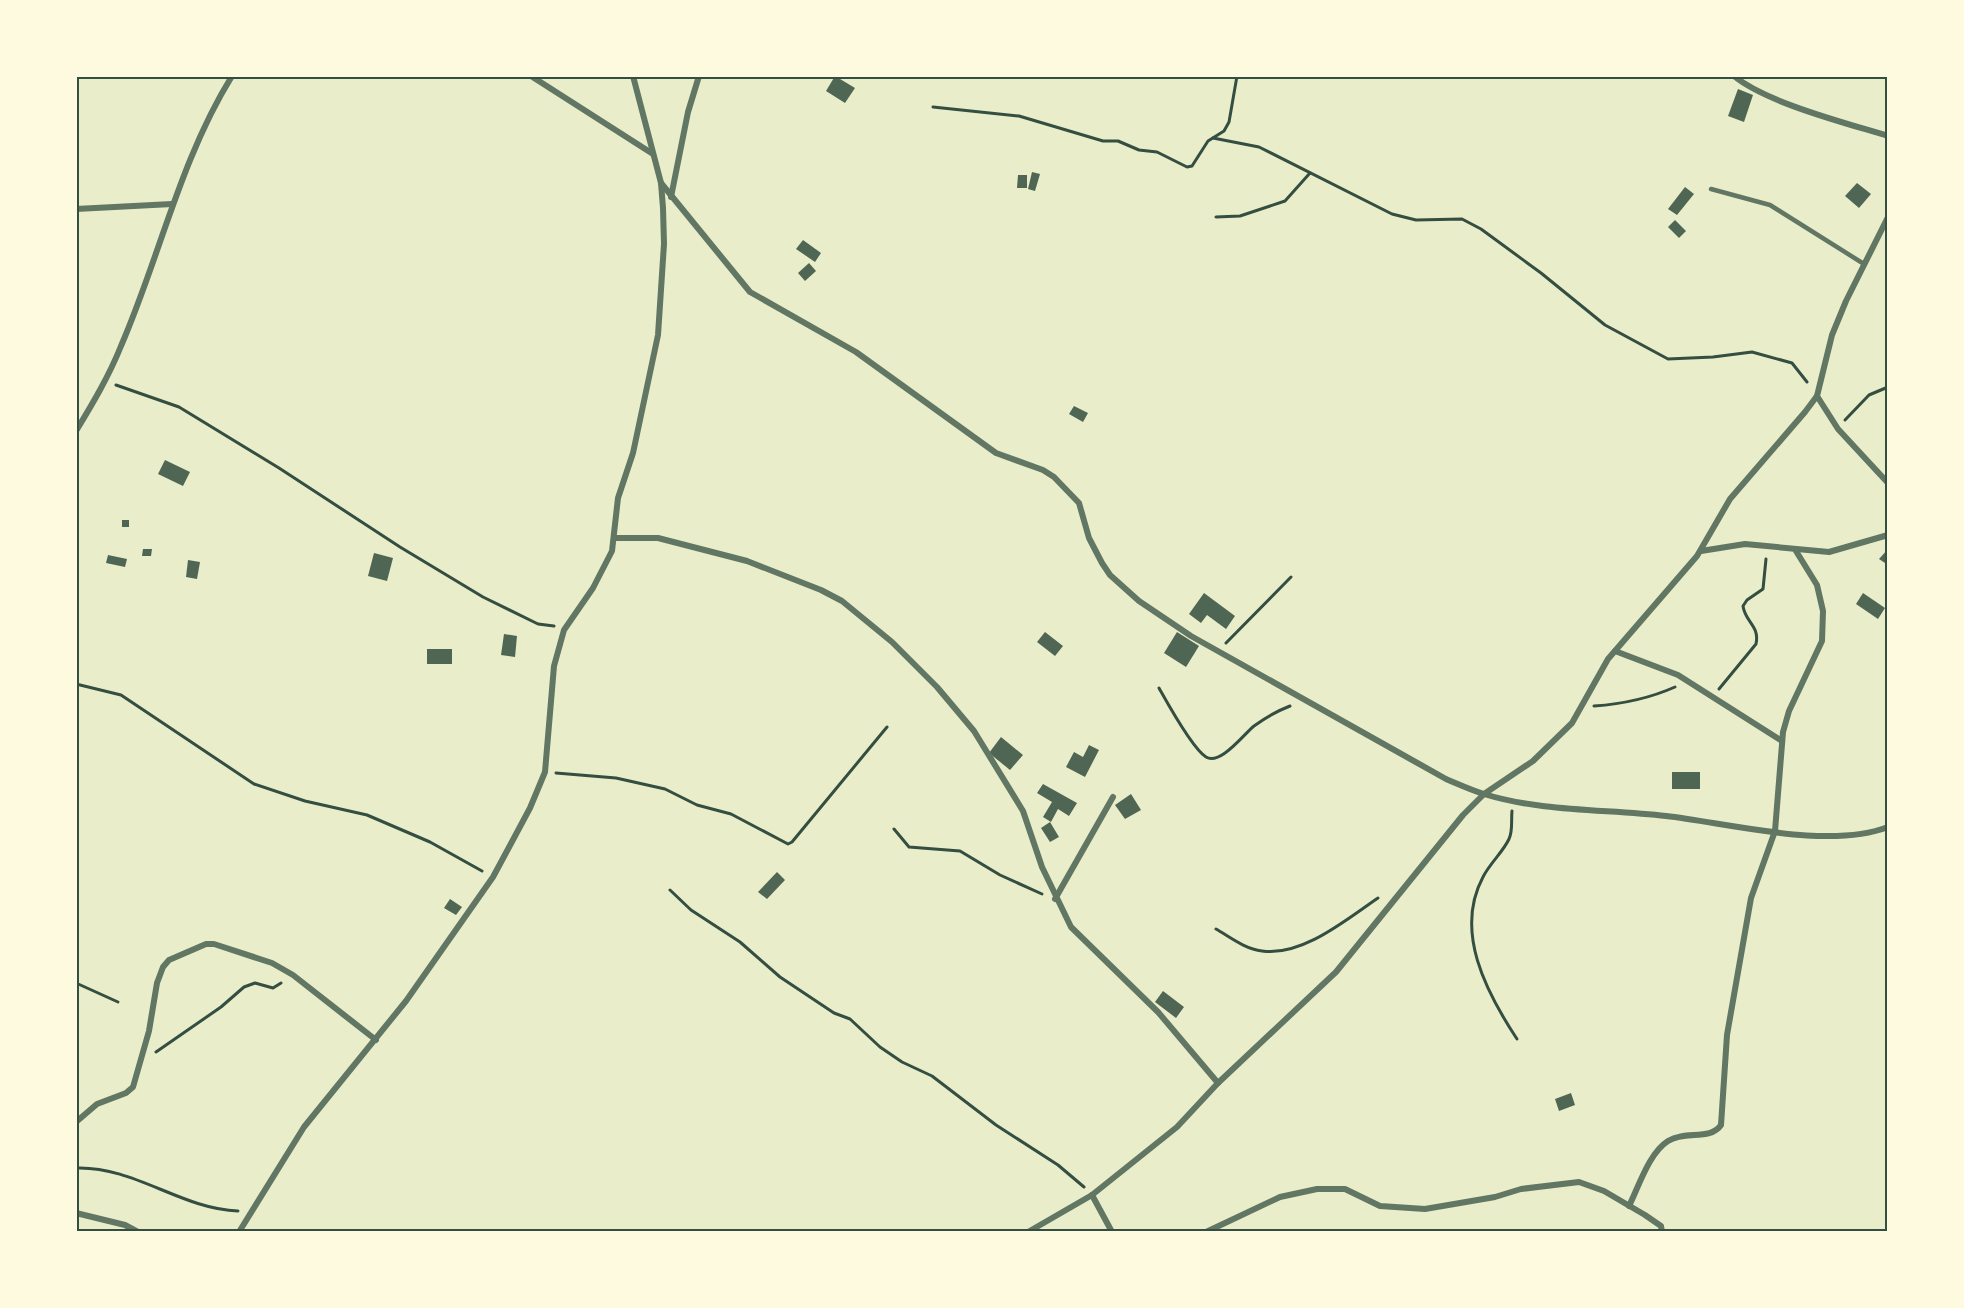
<svg xmlns="http://www.w3.org/2000/svg" width="1964" height="1308" font-family="Helvetica,sans-serif">
<style>
.building{fill:#4f6655}
.lines{fill:none;stroke-linecap:round;stroke-linejoin:round}
.path{stroke:#344e41;stroke-width:3}
.service{stroke:#617663;stroke-width:4.5}
.minor{stroke:#617663;stroke-width:6}
.neatline{fill:none;stroke:#344e41;stroke-width:2}
</style>
<rect width="100%" height="100%" fill="#e9edc9"/>
<g class="building">
<polygon points="835,76 855,88 845,103 826,91"/>
<polygon points="1738,89 1753,95 1744,122 1728,116"/>
<polygon points="1032,172 1040,174 1035,191 1028,189"/>
<polygon points="1018,175 1027,175 1027,188 1017,188"/>
<polygon points="1857,183 1871,194 1859,208 1845,196"/>
<polygon points="1685,187 1694,194 1677,215 1668,209"/>
<polygon points="1675,220 1686,231 1679,238 1668,227"/>
<polygon points="803,240 821,253 815,262 796,249"/>
<polygon points="809,263 816,271 805,281 798,273"/>
<polygon points="1074,406 1088,413 1083,422 1069,414"/>
<polygon points="165,460 190,472 183,486 158,474"/>
<rect x="122" y="520" width="7" height="7"/>
<polygon points="143,549 152,549 151,556 142,556"/>
<polygon points="1888,549 1888,565 1879,559"/>
<polygon points="374,553 393,558 387,581 368,576"/>
<polygon points="108,555 127,559 125,567 106,563"/>
<polygon points="188,560 200,562 197,579 186,577"/>
<polygon points="1204,593 1235,616 1226,629 1207,615 1201,623 1189,614"/>
<polygon points="1863,593 1885,608 1878,619 1856,604"/>
<polygon points="1045,632 1063,646 1055,656 1037,642"/>
<polygon points="1177,632 1199,646 1186,667 1164,653"/>
<polygon points="504,634 517,636 515,657 501,655"/>
<rect x="427" y="649" width="25" height="15"/>
<polygon points="1001,737 1023,755 1010,770 989,753"/>
<polygon points="1089,745 1099,750 1085,777 1066,767 1074,752 1083,757"/>
<rect x="1672" y="772" width="28" height="17"/>
<polygon points="1043,784 1077,803 1069,816 1058,809 1051,822 1043,817 1052,802 1037,793"/>
<polygon points="1131,794 1141,810 1125,819 1115,805"/>
<polygon points="1050,822 1059,837 1050,842 1041,828"/>
<polygon points="777,872 785,880 767,899 758,892"/>
<polygon points="450,899 462,907 456,915 444,908"/>
<polygon points="1163,991 1184,1007 1176,1018 1155,1002"/>
<polygon points="1571,1093 1575,1105 1559,1111 1555,1099"/>
</g>
<g class="lines">
<g class="path">
<polyline points="933,107 1019,116 1103,141 1118,141 1139,150 1157,152 1187,167 1192,166 1208,141 1224,131 1229,122 1237,76"/>
<polyline points="1213,138 1259,147 1392,214 1416,220 1462,219 1481,229 1541,273 1605,325 1668,359 1713,357 1752,352 1792,363 1807,382"/>
<polyline points="1216,217 1240,216 1285,201 1310,173"/>
<polyline points="116,385 179,407 279,468 400,547 483,597 538,624 554,626"/>
<polyline points="1845,420 1869,395 1888,387"/>
<polyline points="1226,643 1291,577"/>
<polyline points="76,684 121,695 254,784 305,801 367,815 430,842 482,871"/>
<path d="M1159,688C1168,704 1192,748 1206,757C1220,766 1244,734 1254,726C1265,718 1277,711 1290,706"/>
<path d="M1719,689L1756,644C1760,626 1745,622 1743,606L1747,600L1763,589L1766,559"/>
<path d="M1594,706C1623,704 1648,699 1675,687"/>
<polyline points="556,773 616,778 665,789 697,805 731,814 788,844 792,842 887,727"/>
<path d="M1512,811C1511,820 1513,831 1509,839C1503,852 1490,863 1483,877C1454,931 1486,992 1517,1039"/>
<polyline points="894,829 909,847 960,851 1000,875 1042,894"/>
<polyline points="670,890 691,910 740,942 780,977 834,1013 850,1019 880,1047 902,1062 932,1076 996,1125 1058,1165 1084,1187"/>
<path d="M1216,929C1230,937 1245,949 1262,951C1302,957 1347,919 1378,898"/>
<polyline points="76,983 118,1002"/>
<polyline points="156,1052 221,1007 244,987 255,983 273,988 281,983"/>
<path d="M76,1168C134,1166 181,1209 238,1211"/>
</g>
<polyline class="service" points="1711,189 1770,205 1864,264"/>
<g class="minor">
<polyline points="531,76 653,154"/>
<path d="M1734,76C1767,103 1846,123 1888,136"/>
<path d="M661,183L750,292L856,352L996,453L1043,470L1054,477L1079,503L1089,538L1102,563L1110,575L1139,601L1191,636L1446,779C1458,784 1471,790 1484,794C1542,812 1606,809 1666,816C1728,823 1828,850 1888,827"/>
<polyline points="671,197 688,112 699,76"/>
<polyline points="76,209 172,204"/>
<polyline points="1817,396 1838,429 1888,483"/>
<path d="M76,431C93,403 109,376 121,346C160,256 180,160 232,76"/>
<polyline points="615,538 658,538 747,561 821,590 842,601 892,642 937,687 974,731 1023,811 1042,867 1071,927 1158,1012 1218,1083"/>
<polyline points="1701,551 1745,544 1829,552 1888,535"/>
<polyline points="1615,651 1678,675 1782,741"/>
<polyline points="1055,899 1113,797"/>
<polyline points="76,1122 97,1104 126,1093 133,1087 149,1031 157,983 163,967 169,960 206,944 214,944 272,963 293,975 376,1040"/>
<polyline points="1092,1195 1112,1232"/>
<path d="M1629,1206C1639,1186 1649,1153 1668,1141C1686,1130 1710,1141 1721,1125L1727,1035L1751,898L1775,831L1783,732L1789,711L1822,641L1823,611L1817,585L1796,551"/>
<polyline points="76,1213 125,1225 138,1232"/>
<polyline points="239,1232 304,1127 406,1001 493,877 530,808 545,772 554,666 564,630 593,588 612,551 618,498 633,453 658,335 664,244 663,208 661,183 633,76"/>
<polyline points="1028,1232 1092,1195 1177,1127 1218,1083 1336,972 1463,815 1484,794 1533,761 1572,723 1608,659 1697,556 1730,499 1805,412 1817,396 1832,335 1846,301 1888,217"/>
<polyline points="1206,1232 1280,1197 1317,1189 1345,1189 1380,1206 1425,1209 1495,1197 1521,1189 1579,1182 1604,1191 1645,1215 1661,1226 1662,1232"/>
</g>
</g>
<rect width="1964" height="1308" fill="none" stroke="#fefae0" stroke-width="156"/>
<rect x="78" y="78" width="1808" height="1152" class="neatline"/>
</svg>
